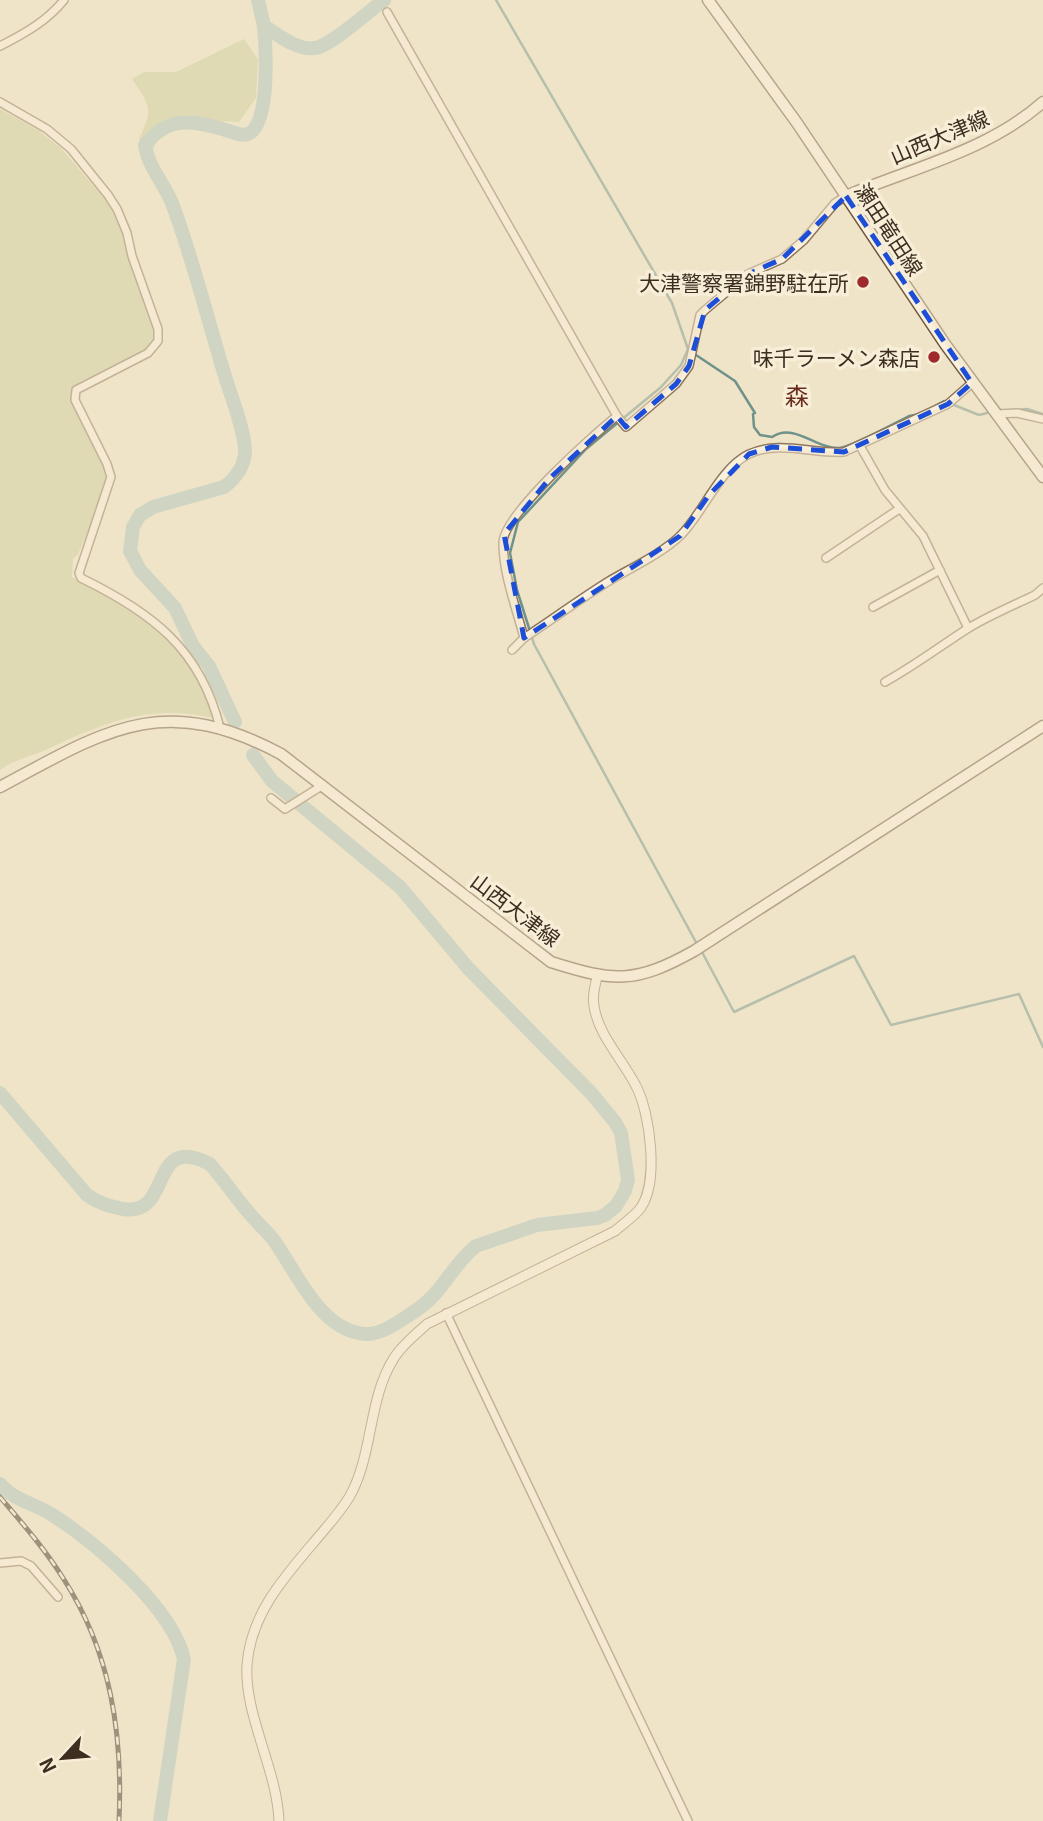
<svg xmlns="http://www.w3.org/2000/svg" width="1043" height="1821" font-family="Georgia,'Noto Sans JP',serif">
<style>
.green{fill:#c9cf9b}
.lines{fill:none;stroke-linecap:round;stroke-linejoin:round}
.stream{stroke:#6f938a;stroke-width:2.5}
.river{stroke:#a9c4bc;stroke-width:14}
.minor-casing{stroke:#8d765c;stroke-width:10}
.tertiary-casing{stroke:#8d765c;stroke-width:11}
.secondary-casing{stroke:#6f573f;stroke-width:13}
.minor{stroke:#faf1dc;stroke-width:7}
.tertiary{stroke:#faf1dc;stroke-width:9}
.secondary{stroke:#faf1dc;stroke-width:10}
.rail-casing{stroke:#3d2e20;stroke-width:5}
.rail{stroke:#f7eed8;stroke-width:2.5;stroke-dasharray:8;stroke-linecap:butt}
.marked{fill:none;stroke:#1d4ed8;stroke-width:5;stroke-dasharray:14 9;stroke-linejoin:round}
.poi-dot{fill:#9e2a2b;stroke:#f7eed8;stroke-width:2.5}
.labels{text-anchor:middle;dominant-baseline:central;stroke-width:7;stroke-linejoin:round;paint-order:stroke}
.street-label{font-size:21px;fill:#3d2e20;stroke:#f7eed8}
.poi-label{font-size:21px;fill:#3d2e20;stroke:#f7eed8;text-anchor:end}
.quarter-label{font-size:24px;fill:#6b2e1e;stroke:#f7eed8}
</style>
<rect width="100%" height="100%" fill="#f0e4c8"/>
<g class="green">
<path d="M244,39L258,59L256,98L239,122C213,121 179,116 159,139C152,147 150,160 146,170L139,139C154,108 150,106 132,79L144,72H176Z"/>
<path d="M0,109L38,130L61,148L109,204L121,228L154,328L153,342L150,347L78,384L71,390L72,399C81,418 107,462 106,481C105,503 87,533 78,554L73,559L72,577C132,606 195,649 213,718C149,704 107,722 50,748C33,756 15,759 0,770Z"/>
</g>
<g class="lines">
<g class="stream">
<polyline points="496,0 672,303 688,349"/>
<polyline points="688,349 681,365 661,387 586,449 518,522 510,553 517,590 534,644 698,946"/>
<path d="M693,353L735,381L755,413L753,414L754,427L760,435L772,437C794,422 816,449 839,448C851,447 895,423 909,416L920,414"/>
<polyline points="935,406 944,401 979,415 991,412"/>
<polyline points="997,411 1027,409 1043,414"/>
<polyline points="702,952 734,1012 854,956 891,1025 1019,994 1043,1047"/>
</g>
<g class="river">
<path d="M258,0L264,26C278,35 298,51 315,48C331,46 369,11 384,0"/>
<path d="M235,722L209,666L193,646L175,608L140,570L130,551L133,527L140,515L153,507L224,487C235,479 245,466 245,451C245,430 230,394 224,373C207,317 193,259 172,203C164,183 148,167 145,145C169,114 195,121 229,131C235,133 244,137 250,133C270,120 266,48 264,26"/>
<path d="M0,1093L87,1195C98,1203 109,1206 123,1209C174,1217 147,1132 210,1164C224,1180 236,1198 250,1214C258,1224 268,1232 275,1242C297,1273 321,1332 366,1334C383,1335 404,1318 418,1309C442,1293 453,1264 476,1246L537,1225L597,1218L605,1215L616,1206L625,1191L628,1180L621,1133L615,1122L591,1093L468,968L400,887L272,781L253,755"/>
<path d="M0,1484C13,1500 33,1503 51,1514C95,1542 172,1607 184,1659L160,1821"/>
</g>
<g class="minor-casing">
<g id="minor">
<polyline points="387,12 617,416 626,427 676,384 689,366 700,315 705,310 748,274 782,259 804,240 835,203 846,196"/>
<path d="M0,46C24,34 47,21 64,0"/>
<path d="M0,102L47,129L71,149L108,195L117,209L127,233L132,256L158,329V341L148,353L76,390L75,400L107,464L111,477L79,573L81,578C151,612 201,649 220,728"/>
<polyline points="998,414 1017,413 1043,419"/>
<polyline points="860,446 885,490 923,536 968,628"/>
<polyline points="826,558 899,509"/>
<polyline points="873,607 940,570"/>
<path d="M524,638C516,607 503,574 503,543C502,516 594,434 617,416"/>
<path d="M512,650L524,638C553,619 580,599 609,581C631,568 663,553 681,535C703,513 720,468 749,454C780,440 812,454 844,452L948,404L972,383"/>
<path d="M885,682C914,666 939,647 967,629C988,616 1012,606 1035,595L1043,588"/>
<polyline points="271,798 285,809 323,785"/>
<polyline points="446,1313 688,1821"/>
<polyline points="0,1563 21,1561 31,1566 58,1597"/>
</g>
</g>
<g class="tertiary-casing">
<path id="tertiary" d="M279,1821C277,1769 244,1715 247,1665C251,1609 291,1570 325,1529C335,1517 346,1505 353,1490C373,1449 369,1397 394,1358C402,1345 415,1335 427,1324L615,1231C623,1224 633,1217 639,1210C660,1185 650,1112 636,1086C623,1060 598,1035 594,1006C592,996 595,984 598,974"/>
</g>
<g class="secondary-casing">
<g id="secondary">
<polyline points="708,0 797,123 945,344 1043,477"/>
<path d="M846,196C912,168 988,151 1043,102"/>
<path d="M0,787C106,730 163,691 281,754L551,962C614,982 635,984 694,951L1043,726"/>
</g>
</g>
<use href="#minor" class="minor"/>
<use href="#tertiary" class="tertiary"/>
<use href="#secondary" class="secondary"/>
<g class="rail-casing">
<path id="rail" d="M0,1497C22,1523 45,1549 63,1578C111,1652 123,1734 119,1821"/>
</g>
<use href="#rail" class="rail"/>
</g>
<path d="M0 0H1043V1821H0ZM846,196L972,383L948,404L844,452L772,447L749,454L709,495L680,536L524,638L504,534L550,478L617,416L626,427L676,384L689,366L705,310L748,274L782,259Z" fill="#f0e4c8" fill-opacity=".55" fill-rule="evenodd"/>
<path class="marked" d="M846,196L972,383L948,404L844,452L772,447L749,454L709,495L680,536L524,638L504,534L550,478L617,416L626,427L676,384L689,366L705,310L748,274L782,259Z"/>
<g class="poi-dot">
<circle cx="863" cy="282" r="7"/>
<circle cx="934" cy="357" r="7"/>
</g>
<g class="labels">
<g class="street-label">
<text transform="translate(939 136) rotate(-23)">山西大津線</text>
<text transform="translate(890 229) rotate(57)">瀬田竜田線</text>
<text transform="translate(516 909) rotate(37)">山西大津線</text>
</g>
<g class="poi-label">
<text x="849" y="282">大津警察署錦野駐在所</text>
<text x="920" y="357">味千ラーメン森店</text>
</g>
<g class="quarter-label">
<text x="797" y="394">森</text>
</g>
</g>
<g transform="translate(63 1758) rotate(244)" stroke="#f7eed8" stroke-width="5" paint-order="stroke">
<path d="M0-5L12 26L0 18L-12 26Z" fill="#3d2e20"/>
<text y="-10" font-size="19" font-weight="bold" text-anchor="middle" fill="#3d2e20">N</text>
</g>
</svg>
